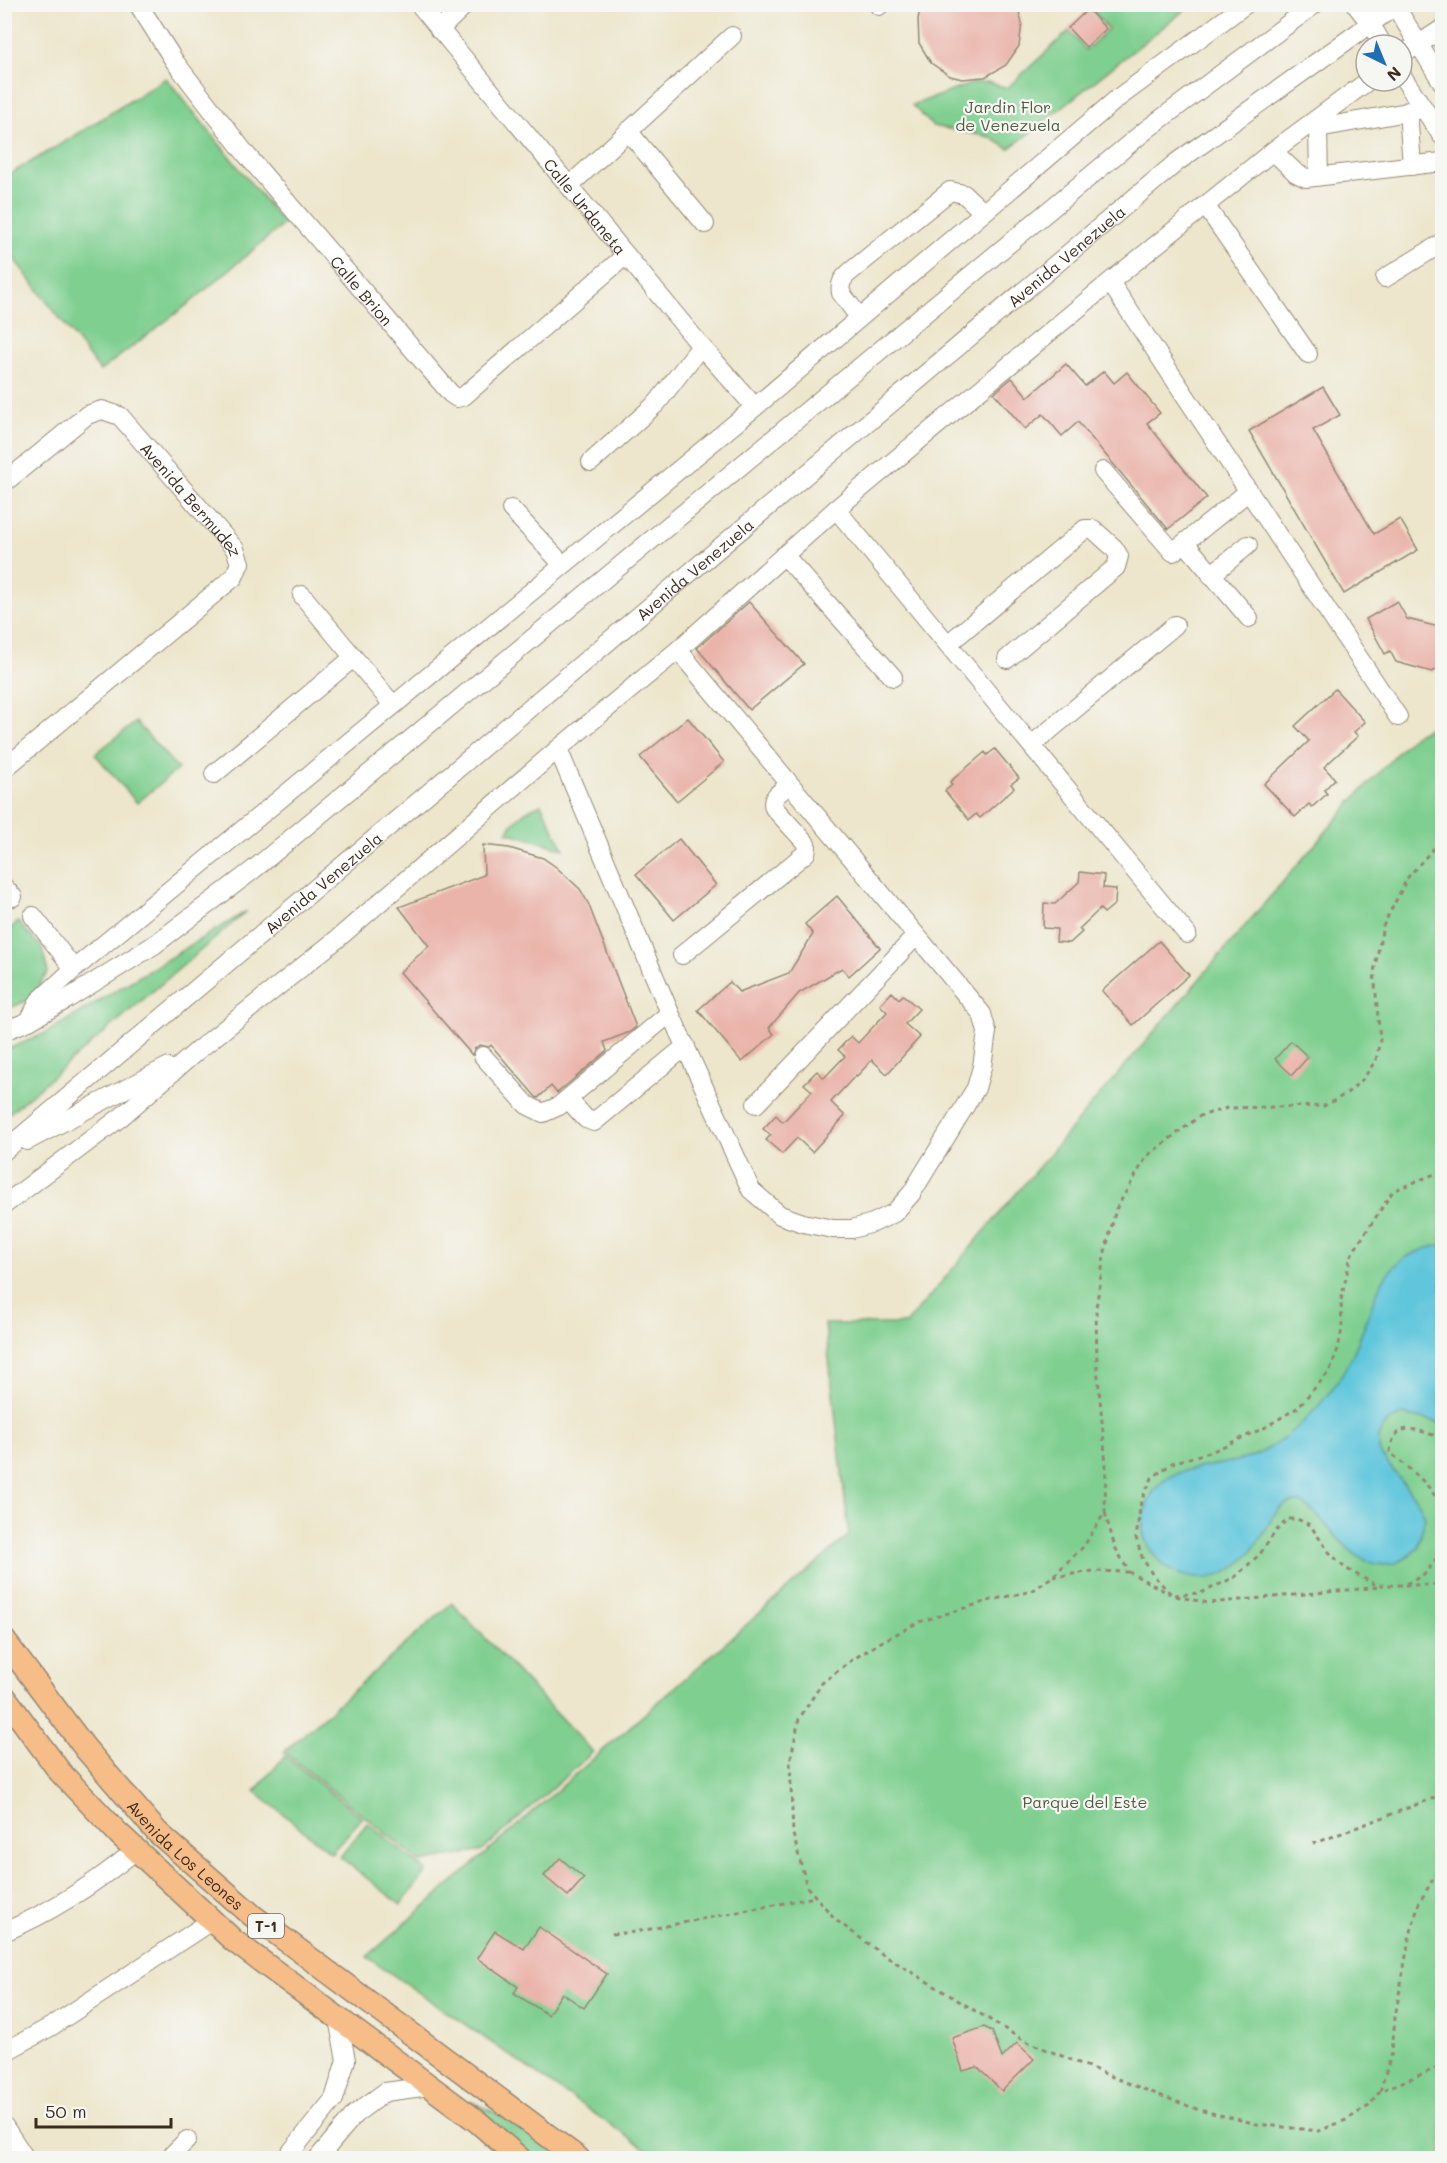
<svg xmlns="http://www.w3.org/2000/svg" width="1447" height="2163" font-family="Mali,sans-serif">
<style>
.green{fill:#7fcf90;stroke:#5d7c57;stroke-width:1.5}
.water{fill:#5fc6dc;stroke:#4d787d;stroke-width:1.5}
.building{fill:#eab4aa}
.lines{fill:none;stroke-linecap:round;stroke-linejoin:round}
.minor-casing{stroke:#948875;stroke-width:20}
.major-casing{stroke:#948875;stroke-width:25}
.path{stroke:#948875;stroke-width:3;stroke-dasharray:4.5 4.5;stroke-linecap:butt}
.minor{stroke:#fff;stroke-width:18}
.major{stroke:#f7bd88;stroke-width:22}
.labels{text-anchor:middle;dominant-baseline:central;stroke-width:4.5;stroke-linejoin:round;paint-order:stroke}
.shield{fill:#f6f6f2;stroke:#73675e;stroke-width:1.5}
.shield-label{font-size:15px;font-weight:bold;fill:#3b2a1e}
.park-label{font-size:16px;fill:#4f5c40;stroke:#f6f6f2}
.street-label{font-size:16px;fill:#3b2a1e;stroke:#f6f6f2}
</style>
<rect width="100%" height="100%" fill="#f6f6f2"/>
<filter id="ink" filterUnits="userSpaceOnUse"><feTurbulence type="fractalNoise" baseFrequency=".0167" numOctaves="2"/><feDisplacementMap in="SourceGraphic" scale="12" xChannelSelector="R" yChannelSelector="G"/><feConvolveMatrix kernelMatrix="1 2 1 2 8 2 1 2 1" color-interpolation-filters="sRGB"/></filter>
<filter id="wash" filterUnits="userSpaceOnUse"><feTurbulence type="fractalNoise" baseFrequency=".008" numOctaves="4" result="noise"/><feDisplacementMap in="SourceGraphic" scale="24" xChannelSelector="R" yChannelSelector="G"/><feGaussianBlur stdDeviation="1.35" result="paint"/><feColorMatrix in="noise" values="0 0 0 0 0 0 0 0 0 0 0 0 0 0 0 0 0 1.4 0 .05"/><feComposite in="paint" operator="in"/></filter>
<g filter="url(#wash)">
<rect width="100%" height="100%" fill="#ede6cc"/>
<g class="green">
<polygon points="1096,5 1191,5 1009,149 990,137 933,126 912,105 974,83 988,82 1007,88 1069,31 1086,50 1108,29 1091,9"/>
<polygon points="166,78 284,224 191,302 100,371 5,247 5,177 73,137"/>
<polygon points="136,722 178,769 137,803 95,754"/>
<polygon points="1442,722 1442,2158 659,2158 367,1957 849,1535 825,1324 906,1324 1075,1124 1354,799 1414,735"/>
<path d="M541,804L564,849L507,832C515,818 526,810 541,804Z"/>
<polygon points="247,911 5,1117 5,1050 44,1034"/>
<polygon points="18,922 42,948 48,972 29,1000 5,1010 5,933"/>
<polygon points="452,1603 593,1752 482,1851 421,1862 284,1752"/>
<polygon points="285,1756 362,1818 331,1853 255,1791"/>
<polygon points="367,1823 427,1871 401,1905 340,1857"/>
<polygon points="470,2101 498,2114 562,2158 537,2158"/>
</g>
<path class="water" d="M1442,1245V1423L1403,1415L1388,1421L1378,1436L1380,1454L1419,1503L1425,1517L1418,1548C1411,1554 1404,1561 1396,1563C1344,1578 1319,1492 1289,1503C1277,1507 1272,1519 1266,1529C1251,1556 1230,1581 1197,1578C1184,1577 1173,1573 1164,1565C1151,1555 1141,1538 1143,1522C1151,1460 1202,1472 1248,1458C1264,1453 1277,1444 1290,1433C1316,1412 1337,1386 1352,1356C1378,1303 1372,1257 1442,1245Z"/>
<g id="blocks">
<g class="building">
<polygon points="921,4 1017,4 1022,23 1019,46 1006,65 985,77 962,79 950,76 931,63 919,43 918,19"/>
<polygon points="1088,9 1106,29 1086,47 1068,28"/>
<polygon points="1066,364 1085,386 1104,371 1114,383 1127,372 1160,413 1147,423 1207,498 1168,529 1078,422 1062,436 1043,414 1025,429 994,393 1012,378 1028,397"/>
<polygon points="1323,387 1340,415 1313,430 1374,534 1400,519 1418,550 1344,594 1249,431"/>
<polygon points="1397,601 1407,619 1443,628 1443,666 1432,672 1396,662 1390,651 1385,654 1366,619"/>
<polygon points="749,602 804,664 749,710 697,648"/>
<polygon points="1335,689 1365,722 1354,732 1358,736 1324,767 1335,779 1324,790 1327,794 1312,807 1309,804 1295,817 1264,784 1309,741 1295,726"/>
<polygon points="688,718 724,762 677,801 640,757"/>
<polygon points="995,749 1019,778 1011,784 1014,788 980,818 976,814 969,820 945,791 952,785 950,782 985,752 987,755"/>
<polygon points="679,839 716,885 674,920 636,874"/>
<polygon points="483,845 509,848 543,858 556,867 580,889 588,903 636,1027 630,1032 604,1042 607,1051 557,1093 551,1086 538,1098 536,1097 491,1045 489,1047 480,1045 475,1048 472,1055 400,972 429,946 399,907 484,875"/>
<polygon points="1080,872 1104,875 1103,888 1116,889 1115,904 1104,913 1100,909 1079,929 1082,932 1070,943 1056,942 1057,929 1043,928 1044,903 1055,904 1079,882"/>
<polygon points="837,896 880,948 849,976 842,968 799,993 769,1028 774,1034 742,1062 698,1010 730,982 739,992 789,973 813,934 805,924"/>
<polygon points="1159,941 1189,975 1133,1025 1102,991"/>
<polygon points="892,992 899,999 903,995 919,1009 905,1024 920,1037 887,1074 872,1060 857,1076 856,1075 831,1102 845,1116 812,1152 797,1138 782,1154 766,1140 771,1135 763,1129 776,1115 783,1122 812,1091 804,1084 817,1071 824,1078 845,1056 838,1050 851,1036 858,1043 887,1012 880,1005"/>
<polygon points="1291,1041 1308,1057 1292,1075 1275,1059"/>
<polygon points="560,1858 584,1878 568,1896 544,1876"/>
<polygon points="539,1927 607,1974 584,2008 562,1993 548,2015 514,1993 518,1987 477,1958 495,1931 524,1949"/>
<polygon points="984,2027 992,2031 1002,2058 1017,2043 1034,2059 1002,2091 977,2067 963,2071 952,2038"/>
</g>
</g>
</g>
<g filter="url(#ink)">
<use href="#blocks" fill-opacity="0" stroke="#948875" stroke-width="1.5"/>
<g class="lines">
<g class="minor-casing">
<g id="minor">
<path id="s1" d="M138,4L175,62L245,153L451,394L457,398L464,396L626,255"/>
<path id="s2" d="M419,4L701,346L755,407"/>
<polyline points="1355,4 1370,23 1383,45"/>
<polyline points="1394,4 1442,82"/>
<polyline points="879,6 881,4"/>
<polyline points="439,30 466,4"/>
<polyline points="1402,55 1442,29"/>
<polyline points="1402,76 1442,136"/>
<polyline points="1408,111 1412,166"/>
<polyline points="1310,126 1318,128 1424,109"/>
<polyline points="1318,128 1319,176"/>
<polyline points="628,131 705,224"/>
<polyline points="1273,151 1296,173 1306,178 1442,162"/>
<polyline points="569,186 732,36"/>
<polyline points="1205,205 1308,354"/>
<polyline points="1385,278 1442,243"/>
<polyline points="1110,282 1398,717"/>
<path d="M859,317L841,293C839,283 843,278 850,272L950,191L964,194L983,212"/>
<polyline points="591,462 657,403 701,346"/>
<polyline points="1103,471 1173,552 1249,491"/>
<path id="s3" d="M4,483L87,415L102,410L120,416L235,549L240,563L234,577L4,769"/>
<polyline points="511,509 563,565"/>
<polyline points="836,509 1187,934"/>
<polyline points="1185,543 1249,618"/>
<polyline points="784,555 893,677"/>
<polyline points="1211,575 1248,545"/>
<polyline points="302,595 393,705"/>
<polyline points="948,644 1085,529 1093,529 1114,548 1119,556 1116,567 1007,659"/>
<polyline points="1032,745 1175,625"/>
<polyline points="558,749 670,1013 751,1190 780,1215 803,1223 833,1229 852,1229 873,1223 894,1213 911,1194 976,1088 982,1067 987,1032 982,1014 678,650"/>
<polyline points="214,774 353,658"/>
<polyline points="4,887 13,897"/>
<polyline points="33,916 74,969"/>
<path d="M682,955L806,853L807,847L805,842L774,808C770,797 781,791 790,785"/>
<polyline points="29,1021 39,1001 74,969 755,407 1118,98 1246,4"/>
<polyline points="4,1031 29,1021 64,1001 154,945 253,870 1146,130 1315,4"/>
<polyline points="483,1056 527,1105 543,1113 559,1106 670,1013"/>
<polyline points="568,1099 586,1119 594,1122 686,1046"/>
<polyline points="756,1104 915,937"/>
<polyline points="27,1141 167,1067"/>
<path id="s4" d="M4,1151L1177,162L1398,4"/>
<polyline points="4,1205 121,1117 197,1051 336,940 558,749 678,650 836,509 1110,282 1273,151 1368,81"/>
<path d="M4,1932C52,1912 97,1882 136,1850"/>
<polyline points="10,2049 52,2026 211,1921"/>
<polyline points="4,2126 25,2158"/>
<polyline points="169,2158 187,2140"/>
<polyline points="286,2158 334,2099 346,2060 338,2019"/>
<polyline points="318,2158 355,2114 385,2092 430,2086"/>
</g>
</g>
<g class="major-casing">
<g id="major">
<path id="s5" d="M4,1640L85,1748L157,1832L253,1916L578,2158"/>
<polyline points="4,1696 60,1772 119,1834 234,1941 478,2122 519,2158"/>
</g>
</g>
<g class="path">
<polyline points="1442,844 1433,849 1408,877 1383,926 1374,972 1380,1040 1376,1060 1363,1079 1346,1094 1324,1106 1227,1108 1200,1116 1147,1156 1116,1209 1104,1256 1096,1308 1097,1366 1106,1465 1105,1512 1084,1546 1052,1577 1032,1591 991,1600 919,1622 881,1642 852,1660 822,1683 799,1719 790,1762 793,1834 807,1887 836,1920 882,1954 1023,2040 1130,2084 1199,2110 1257,2124 1319,2131 1346,2120 1369,2106 1380,2091 1442,2066"/>
<polyline points="1442,1171 1393,1191 1351,1255 1341,1300 1342,1329 1338,1349 1329,1372 1297,1408 1264,1428 1213,1451 1172,1463 1152,1478 1141,1501 1136,1538 1142,1557 1152,1574 1172,1595 1201,1593 1235,1577 1260,1554 1276,1531 1288,1519 1297,1519 1310,1525 1329,1552 1345,1568 1376,1585 1403,1585 1424,1575 1436,1559 1442,1538"/>
<path d="M1442,1438C1419,1431 1394,1417 1390,1452C1410,1472 1438,1486 1442,1516"/>
<polyline points="1105,1513 1115,1547 1129,1572 1170,1594"/>
<polyline points="1053,1577 1093,1571 1129,1572"/>
<polyline points="1405,1585 1442,1585"/>
<polyline points="1176,1596 1208,1603 1381,1587"/>
<polyline points="1313,1844 1442,1795"/>
<polyline points="612,1934 635,1932 815,1897"/>
<polyline points="1380,2091 1392,2052 1395,2017 1409,1939 1419,1903 1442,1864"/>
</g>
<use href="#minor" class="minor"/>
<use href="#major" class="major"/>
</g>
</g>
<g class="labels">
<rect class="shield" x="248" y="1914" width="36" height="24" rx="4.5"/>
<g class="shield-label">
<text x="266" y="1926">T-1</text>
</g>
<g class="park-label">
<text x="1008" y="106">Jardin Flor<tspan x="1008" dy="18">de Venezuela</tspan></text>
<text x="1085" y="1801">Parque del Este</text>
</g>
<g class="street-label">
<text stroke="none"><textPath href="#s2" startOffset="262">Calle Urdaneta</textPath></text>
<text stroke="none"><textPath href="#s4" startOffset="1389">Avenida Venezuela</textPath></text>
<text stroke="none"><textPath href="#s1" startOffset="364">Calle Brion</textPath></text>
<text stroke="none"><textPath href="#s3" startOffset="252">Avenida Bermudez</textPath></text>
<text stroke="none"><textPath href="#s4" startOffset="903">Avenida Venezuela</textPath></text>
<text stroke="none"><textPath href="#s4" startOffset="417">Avenida Venezuela</textPath></text>
<text stroke="none"><textPath href="#s5" startOffset="282">Avenida Los Leones</textPath></text>
</g>
</g>
<rect width="1447" height="2163" fill="none" stroke="#f6f6f2" stroke-width="24"/>
<g transform="translate(1384 63) rotate(137)"><circle r="28" fill="#f6f6f2" stroke="#aba49d" stroke-width="1.5"/>
<path d="M0-4.5L10 22L0 15L-10 22Z" fill="#1f6fb2"/>
<text y="-9" font-size="16" font-weight="bold" text-anchor="middle" fill="#3b2a1e">N</text>
</g>
<path d="M36 2118v9h135v-9" fill="none" stroke="#3b2a1e" stroke-width="3"/>
<text x="45" y="2118" font-size="18" fill="#3b2a1e" stroke="#f6f6f2" stroke-width="4.5" paint-order="stroke">50 m</text>
</svg>
